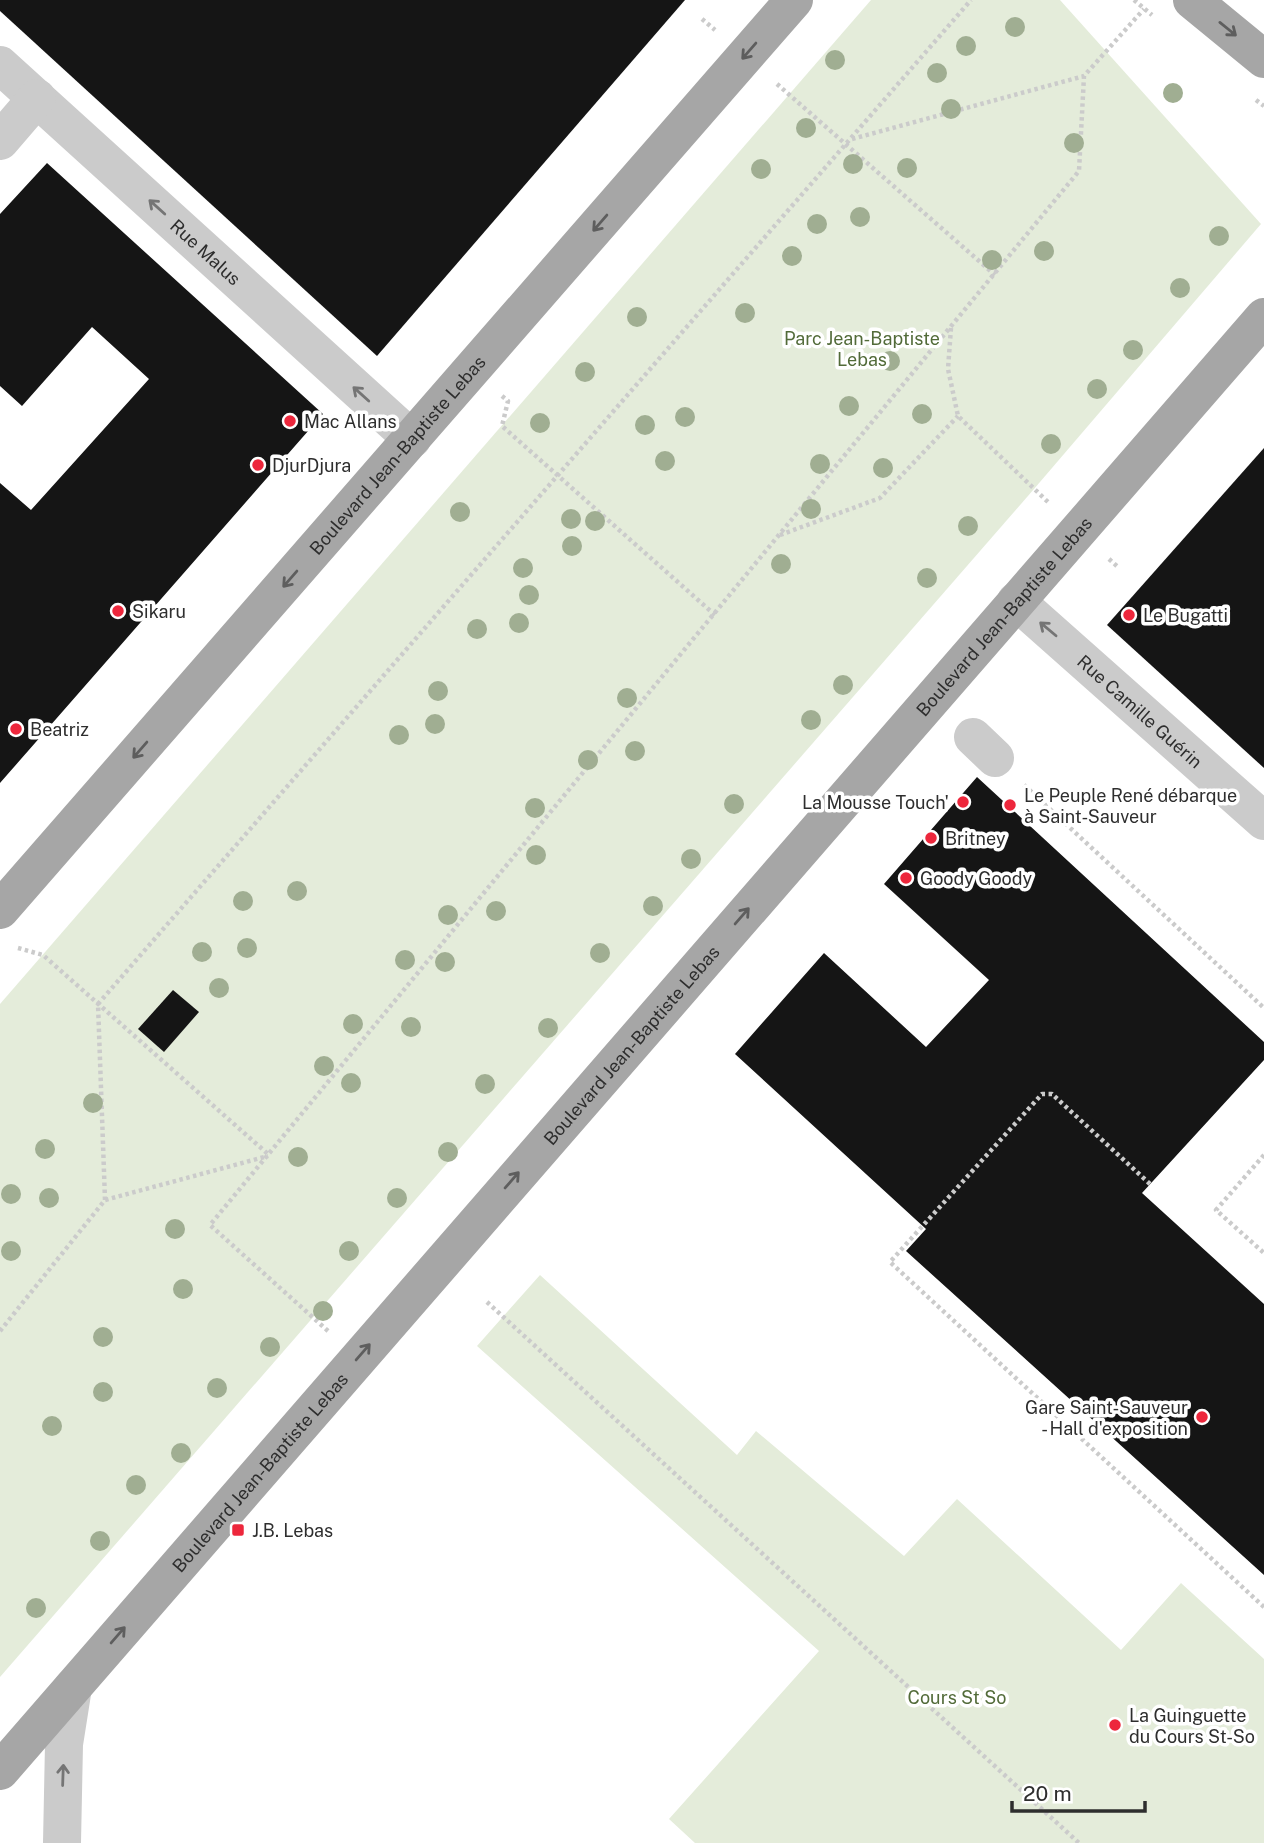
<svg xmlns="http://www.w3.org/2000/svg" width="1264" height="1843" font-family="'Public Sans',sans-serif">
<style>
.green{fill:#e4ecda}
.building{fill:#151515}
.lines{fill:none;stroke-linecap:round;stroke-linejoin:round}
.path{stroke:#cbcbcb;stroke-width:4.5;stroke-dasharray:3.5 3.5;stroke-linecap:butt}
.minor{stroke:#cbcbcb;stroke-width:38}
.major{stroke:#a6a6a6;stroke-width:38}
.tree{fill:#a0ae92}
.oneway{stroke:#5e5e5e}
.oneway2{stroke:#757575}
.poi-dot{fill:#ed273c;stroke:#fff;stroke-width:2.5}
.labels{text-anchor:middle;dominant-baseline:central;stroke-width:7;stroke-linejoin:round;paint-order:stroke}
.street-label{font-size:18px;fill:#2e2e2e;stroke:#fff}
.park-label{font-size:18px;fill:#526b39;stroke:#fff}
.poi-label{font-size:18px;fill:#2e2e2e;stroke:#fff;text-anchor:start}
</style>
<rect width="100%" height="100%" fill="#fff"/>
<g class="green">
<polygon points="871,0 1060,0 1261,224 1034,489 0,1677 0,1004"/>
<polygon points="540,1275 737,1455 756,1431 904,1556 957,1499 1121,1650 1181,1583 1264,1659 1264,1843 695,1843 669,1819 819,1651 477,1346"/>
</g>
<g class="building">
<polygon points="0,0 685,0 377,356 0,11"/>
<polygon points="47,163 323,414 0,783 0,483 31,510 149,379 92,327 22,406 0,386 0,214"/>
<polygon points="1264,448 1264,768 1107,625"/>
<polygon points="977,777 1264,1042 1264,1060 1142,1193 1264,1304 1264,1575 906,1251 926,1229 735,1054 824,953 926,1047 989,980 884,884"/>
<polygon points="173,990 199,1012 164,1052 138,1029"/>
</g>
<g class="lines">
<g class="path">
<polyline points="1134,0 1152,15"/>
<polyline points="702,19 715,30"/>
<polyline points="777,84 995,275"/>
<polyline points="1256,100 1264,106"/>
<polyline points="852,139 1084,76"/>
<polyline points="951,328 948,369 958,416 1049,503"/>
<polyline points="502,396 508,401 502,426 715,615"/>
<polyline points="780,535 880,498 958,416"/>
<polyline points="1109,559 1119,568"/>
<polyline points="1024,785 1264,1008"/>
<polyline points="18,948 43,955 269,1155"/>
<polyline points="1264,1155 1216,1210 1264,1253"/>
<polyline points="1150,1184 1052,1094 1042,1094 890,1262 1264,1607"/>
<polyline points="105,1200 98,1004 971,0"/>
<polyline points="487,1302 1079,1843"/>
<polyline points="0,1331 105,1200 268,1156"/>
<polyline points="328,1331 210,1225 1079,171 1084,76 1144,9"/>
</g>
<g class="minor">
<path id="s1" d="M0,65L412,439"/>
<polyline points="0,141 37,98"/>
<path id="s2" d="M1016,601L1264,821"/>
<polyline points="973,737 995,758"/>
<polyline points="62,1843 64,1744 73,1687"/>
</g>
<g class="major">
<polyline points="1192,0 1264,59"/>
<path id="s3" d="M0,910L794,0"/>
<path id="s4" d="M0,1771L1264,317"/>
</g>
</g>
<g class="tree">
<circle cx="1015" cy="27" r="10"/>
<circle cx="966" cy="46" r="10"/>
<circle cx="835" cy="60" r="10"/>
<circle cx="937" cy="73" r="10"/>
<circle cx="1173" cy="93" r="10"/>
<circle cx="951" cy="109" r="10"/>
<circle cx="806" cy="128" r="10"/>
<circle cx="1074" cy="143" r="10"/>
<circle cx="853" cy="164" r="10"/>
<circle cx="907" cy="168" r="10"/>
<circle cx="761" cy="169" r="10"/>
<circle cx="860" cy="217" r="10"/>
<circle cx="817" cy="224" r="10"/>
<circle cx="1219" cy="236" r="10"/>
<circle cx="1044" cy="251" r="10"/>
<circle cx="792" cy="256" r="10"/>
<circle cx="992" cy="260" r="10"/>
<circle cx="1180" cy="288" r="10"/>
<circle cx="745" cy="313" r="10"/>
<circle cx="637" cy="317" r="10"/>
<circle cx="1133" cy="350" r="10"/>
<circle cx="890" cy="361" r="10"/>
<circle cx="585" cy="372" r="10"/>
<circle cx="1097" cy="389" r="10"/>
<circle cx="849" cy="406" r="10"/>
<circle cx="922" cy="414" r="10"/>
<circle cx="685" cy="417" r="10"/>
<circle cx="540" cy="423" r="10"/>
<circle cx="645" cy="425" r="10"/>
<circle cx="1051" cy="444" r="10"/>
<circle cx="665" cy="461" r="10"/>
<circle cx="820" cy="464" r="10"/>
<circle cx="883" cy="468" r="10"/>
<circle cx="811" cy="509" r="10"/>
<circle cx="460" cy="512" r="10"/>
<circle cx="571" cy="519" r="10"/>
<circle cx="595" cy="521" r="10"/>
<circle cx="968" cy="526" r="10"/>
<circle cx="572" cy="546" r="10"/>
<circle cx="781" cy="564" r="10"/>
<circle cx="523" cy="568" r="10"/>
<circle cx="927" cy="578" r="10"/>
<circle cx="529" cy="595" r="10"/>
<circle cx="519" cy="623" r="10"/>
<circle cx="477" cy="629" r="10"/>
<circle cx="843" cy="685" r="10"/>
<circle cx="438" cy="691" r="10"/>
<circle cx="627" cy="698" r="10"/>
<circle cx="811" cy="720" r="10"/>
<circle cx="435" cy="724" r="10"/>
<circle cx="399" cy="735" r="10"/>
<circle cx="635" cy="751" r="10"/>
<circle cx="588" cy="760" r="10"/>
<circle cx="734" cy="804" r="10"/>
<circle cx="535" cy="808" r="10"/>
<circle cx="536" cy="855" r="10"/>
<circle cx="691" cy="859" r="10"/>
<circle cx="297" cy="891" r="10"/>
<circle cx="243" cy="901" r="10"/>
<circle cx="653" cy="906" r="10"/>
<circle cx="496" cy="911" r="10"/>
<circle cx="448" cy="915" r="10"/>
<circle cx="247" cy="948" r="10"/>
<circle cx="202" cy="952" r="10"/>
<circle cx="600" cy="953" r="10"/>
<circle cx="405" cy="960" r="10"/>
<circle cx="445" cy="962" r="10"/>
<circle cx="219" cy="988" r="10"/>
<circle cx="353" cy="1024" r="10"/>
<circle cx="411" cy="1027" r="10"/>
<circle cx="548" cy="1028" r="10"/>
<circle cx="324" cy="1066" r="10"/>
<circle cx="351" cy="1083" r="10"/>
<circle cx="485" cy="1084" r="10"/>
<circle cx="93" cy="1103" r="10"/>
<circle cx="45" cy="1149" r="10"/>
<circle cx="448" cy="1152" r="10"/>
<circle cx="298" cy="1157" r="10"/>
<circle cx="11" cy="1194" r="10"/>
<circle cx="49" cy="1198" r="10"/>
<circle cx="397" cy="1198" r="10"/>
<circle cx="175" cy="1229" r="10"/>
<circle cx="11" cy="1251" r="10"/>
<circle cx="349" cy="1251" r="10"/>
<circle cx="183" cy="1289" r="10"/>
<circle cx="323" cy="1311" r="10"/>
<circle cx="103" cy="1337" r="10"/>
<circle cx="270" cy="1347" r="10"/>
<circle cx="217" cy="1388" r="10"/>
<circle cx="103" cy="1392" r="10"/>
<circle cx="52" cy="1426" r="10"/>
<circle cx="181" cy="1453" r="10"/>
<circle cx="136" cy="1485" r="10"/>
<circle cx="100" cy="1541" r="10"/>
<circle cx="36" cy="1608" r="10"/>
</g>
<defs><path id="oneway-shaft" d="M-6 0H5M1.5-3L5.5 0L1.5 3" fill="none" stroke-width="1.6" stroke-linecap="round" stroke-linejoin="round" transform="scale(1.75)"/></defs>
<g class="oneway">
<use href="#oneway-shaft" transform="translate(1228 29) rotate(39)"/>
<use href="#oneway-shaft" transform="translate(749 51) rotate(131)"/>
<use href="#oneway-shaft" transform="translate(600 223) rotate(131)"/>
<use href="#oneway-shaft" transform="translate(290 579) rotate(131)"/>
<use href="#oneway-shaft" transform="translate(140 750) rotate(131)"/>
<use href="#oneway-shaft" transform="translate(742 916) rotate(-49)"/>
<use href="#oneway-shaft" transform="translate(512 1180) rotate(-49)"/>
<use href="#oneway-shaft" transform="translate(363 1352) rotate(-49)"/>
<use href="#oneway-shaft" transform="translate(118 1635) rotate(-49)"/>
</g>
<g class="oneway2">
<use href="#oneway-shaft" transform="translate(157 207) rotate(-138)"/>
<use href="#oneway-shaft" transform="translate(361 394) rotate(-138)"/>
<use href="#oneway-shaft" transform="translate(1048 629) rotate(-140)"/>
<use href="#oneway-shaft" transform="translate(63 1775) rotate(-88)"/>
</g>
<g class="poi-dot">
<circle cx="290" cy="421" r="7"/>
<circle cx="258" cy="465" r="7"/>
<circle cx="118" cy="611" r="7"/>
<circle cx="1129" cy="615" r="7"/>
<circle cx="16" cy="729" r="7"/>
<circle cx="963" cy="802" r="7"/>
<circle cx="1010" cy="805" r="7"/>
<circle cx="931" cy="838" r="7"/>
<circle cx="906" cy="878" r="7"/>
<circle cx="1202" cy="1417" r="7"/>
<rect x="231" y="1523" width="14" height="14" rx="3.5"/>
<circle cx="1115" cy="1725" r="7"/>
</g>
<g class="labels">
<g class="street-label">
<text stroke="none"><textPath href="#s1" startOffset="278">Rue Malus</textPath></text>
<text stroke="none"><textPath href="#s3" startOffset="604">Boulevard Jean-Baptiste Lebas</textPath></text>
<text stroke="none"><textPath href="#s4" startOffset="1530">Boulevard Jean-Baptiste Lebas</textPath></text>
<text stroke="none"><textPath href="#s2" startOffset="166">Rue Camille Guérin</textPath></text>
<text stroke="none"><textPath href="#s4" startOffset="962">Boulevard Jean-Baptiste Lebas</textPath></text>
<text stroke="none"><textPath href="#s4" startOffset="396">Boulevard Jean-Baptiste Lebas</textPath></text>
</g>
<g class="park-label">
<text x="862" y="338">Parc Jean-Baptiste<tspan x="862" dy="21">Lebas</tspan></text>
<text x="957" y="1697">Cours St So</text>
</g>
<g class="poi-label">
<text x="304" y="421">Mac Allans</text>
<text x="272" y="465">DjurDjura</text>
<text x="132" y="611">Sikaru</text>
<text x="1143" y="615">Le Bugatti</text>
<text x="30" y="729">Beatriz</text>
<text x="1024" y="795">Le Peuple René débarque<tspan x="1024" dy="21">à Saint-Sauveur</tspan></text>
<text x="949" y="802" text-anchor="end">La Mousse Touch'</text>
<text x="945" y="838">Britney</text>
<text x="920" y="878">Goody Goody</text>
<text x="1188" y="1407" text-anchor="end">Gare Saint-Sauveur<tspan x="1188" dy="21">- Hall d'exposition</tspan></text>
<text x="252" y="1530">J.B. Lebas</text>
<text x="1129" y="1715">La Guinguette<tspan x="1129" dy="21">du Cours St-So</tspan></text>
</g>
</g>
<path d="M1012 1801v10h133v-10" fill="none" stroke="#2e2e2e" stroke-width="3.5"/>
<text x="1023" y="1801" font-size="21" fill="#2e2e2e" stroke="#ffffff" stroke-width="5" paint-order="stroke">20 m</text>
</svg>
